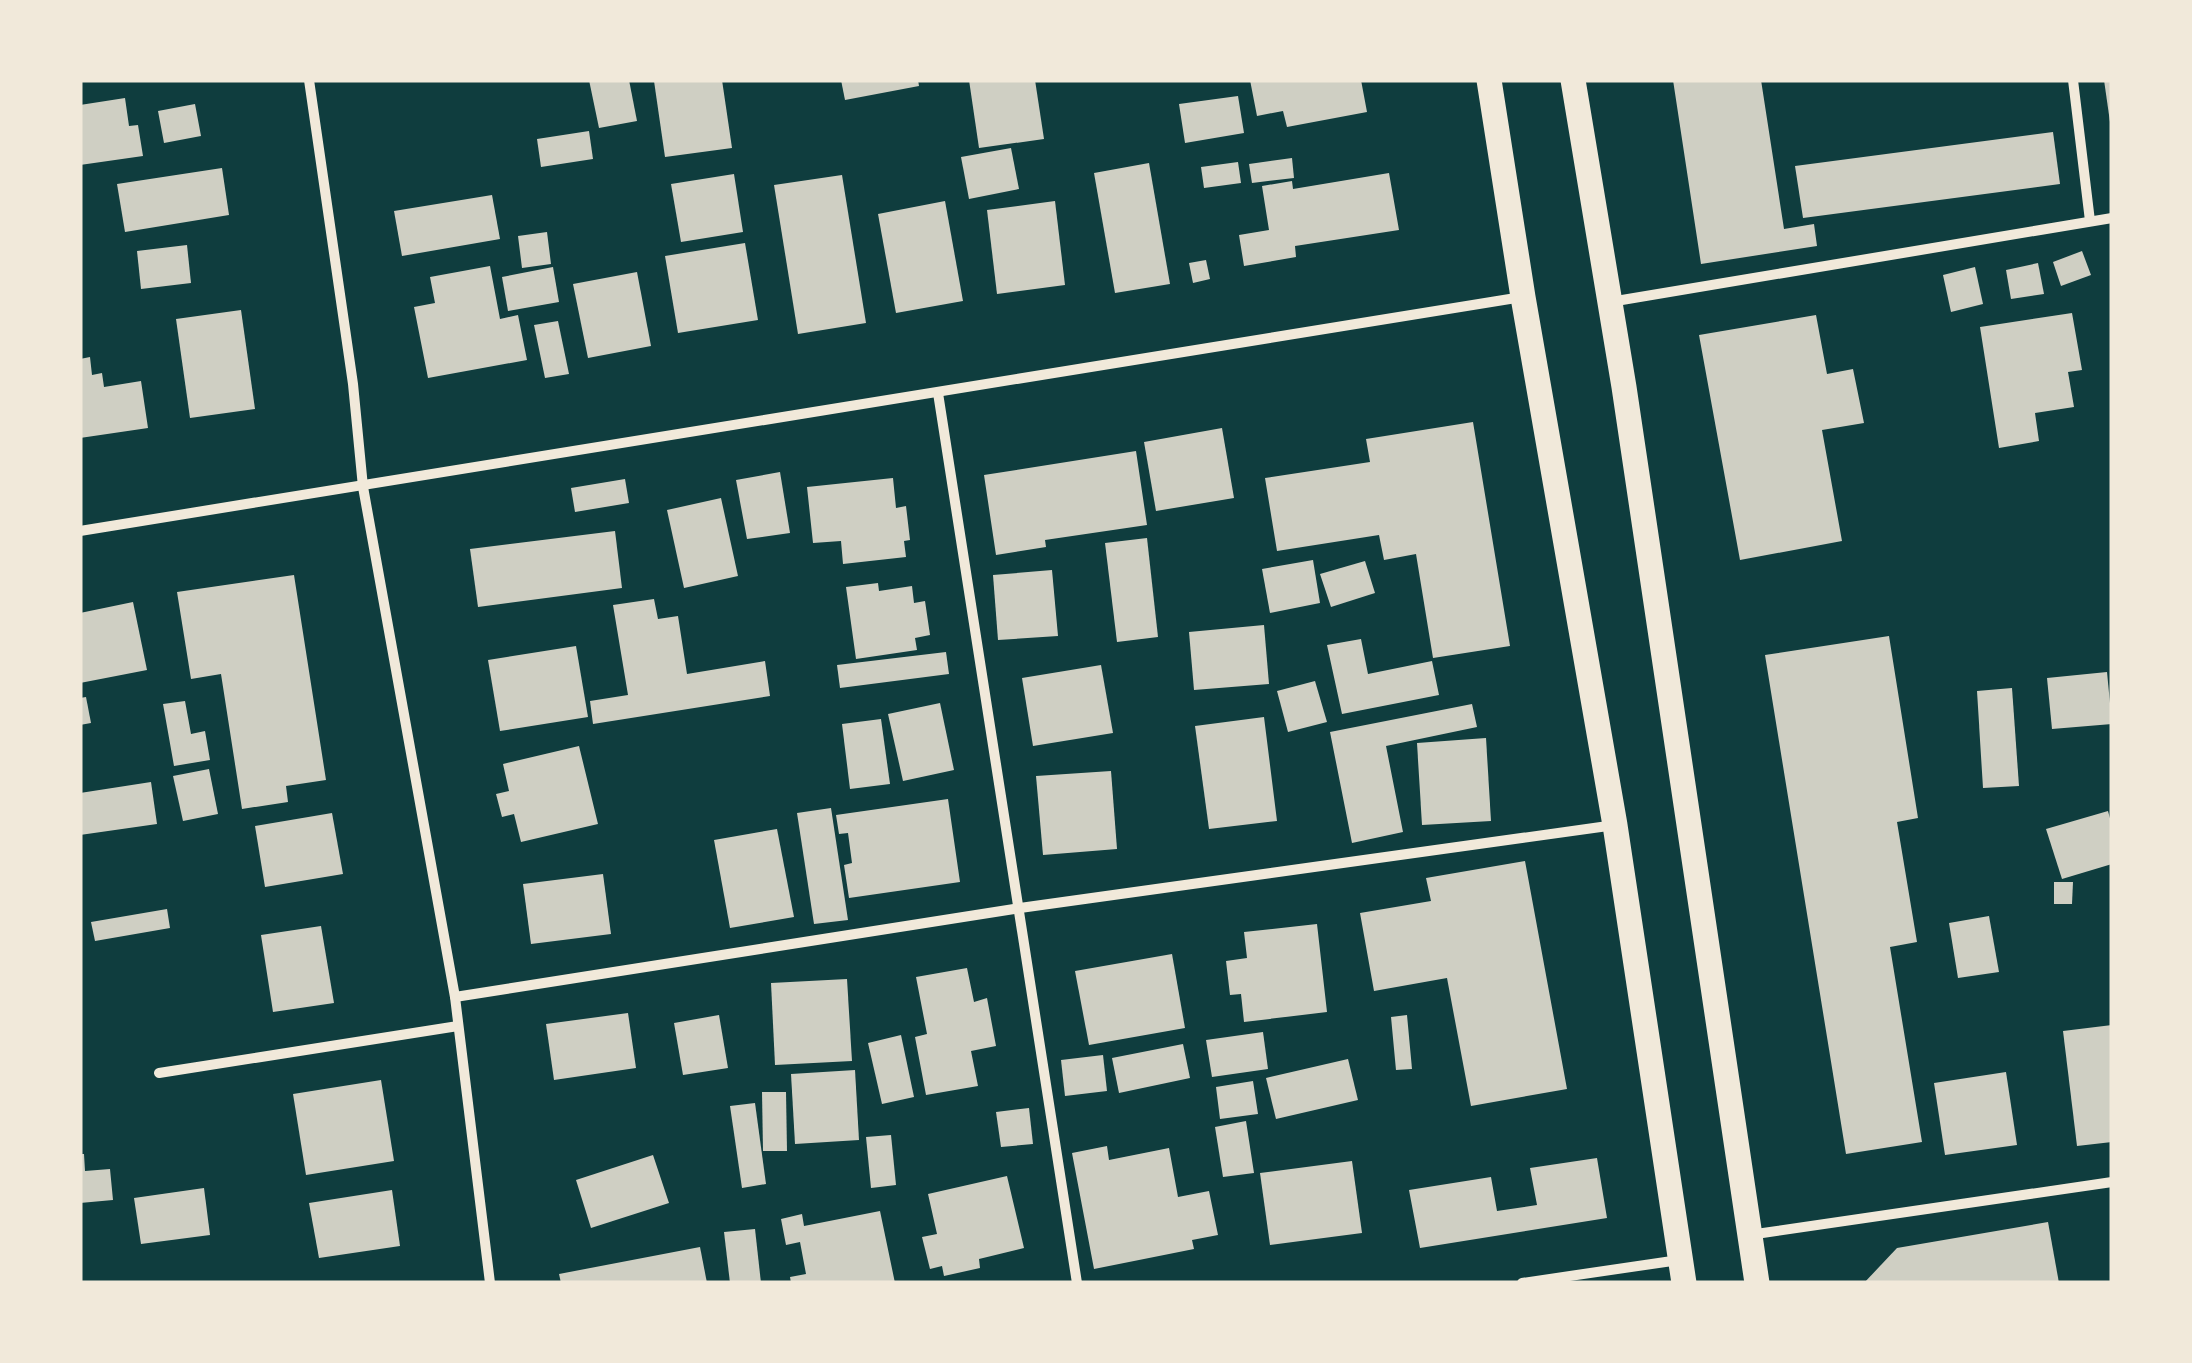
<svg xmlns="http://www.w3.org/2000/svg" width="2192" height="1363" font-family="'IBM Plex Sans',sans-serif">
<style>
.building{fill:#cfcfc3}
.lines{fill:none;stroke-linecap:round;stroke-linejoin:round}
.minor{stroke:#f1e9da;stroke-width:10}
.primary{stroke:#f1e9da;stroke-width:25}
</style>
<rect width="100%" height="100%" fill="#0f3d3e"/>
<g class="building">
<polygon points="589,80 629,80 637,121 599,128"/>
<polygon points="722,80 732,148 665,157 654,81"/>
<polygon points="841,80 918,80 919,86 845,100"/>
<polygon points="969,80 1035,80 1044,139 979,148"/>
<polygon points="1250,80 1361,80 1367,112 1287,127 1283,111 1257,116"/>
<polygon points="1673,80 1761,80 1784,229 1814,224 1817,246 1701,264"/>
<polygon points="2104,80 2112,80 2112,122 2110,122"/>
<polygon points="1238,96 1244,133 1185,143 1179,104"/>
<polygon points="125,98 129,126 138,125 143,156 80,165 80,105"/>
<polygon points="195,104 201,136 164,143 158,111"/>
<polygon points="589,131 593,159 541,167 537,139"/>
<polygon points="2053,132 2060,184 1803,218 1795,166"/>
<polygon points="1011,148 1019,189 969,199 961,157"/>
<polygon points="1292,158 1294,178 1252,183 1249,164"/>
<polygon points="1238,162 1241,183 1204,188 1201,167"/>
<polygon points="1149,163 1170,284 1115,293 1094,173"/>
<polygon points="222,168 229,215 125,232 117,184"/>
<polygon points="1389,173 1399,230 1295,246 1296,257 1244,266 1239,235 1269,230 1262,186 1292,181 1293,189"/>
<polygon points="734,174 743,232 681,242 671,184"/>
<polygon points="842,175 866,323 798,334 774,185"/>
<polygon points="492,195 500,239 402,256 394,211"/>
<polygon points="945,201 963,301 896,313 878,214"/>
<polygon points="1055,201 1065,285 997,294 987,210"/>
<polygon points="547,232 551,264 522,268 518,236"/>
<polygon points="745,243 758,320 678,333 665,256"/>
<polygon points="187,245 191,283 141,289 137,251"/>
<polygon points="2082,251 2091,275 2061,286 2053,262"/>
<polygon points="1206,260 1210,279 1193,283 1189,263"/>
<polygon points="2038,263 2044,294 2011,299 2006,270"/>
<polygon points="490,266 500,319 518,315 527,360 428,378 414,307 435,303 430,277"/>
<polygon points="553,267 559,302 508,311 502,277"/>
<polygon points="1975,267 1983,304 1951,312 1943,275"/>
<polygon points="637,272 651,346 588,358 573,284"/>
<polygon points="241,310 255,409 190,418 176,319"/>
<polygon points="2072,313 2082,370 2068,372 2074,407 2035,413 2039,441 1999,448 1980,327"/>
<polygon points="1816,315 1827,374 1853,369 1864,423 1822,430 1842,541 1740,560 1699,335"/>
<polygon points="558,321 569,374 545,378 534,325"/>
<polygon points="90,357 92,375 102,373 104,387 141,381 148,428 80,438 80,359"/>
<polygon points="1473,422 1510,646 1433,658 1416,554 1384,560 1379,535 1277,551 1265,478 1370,462 1366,439"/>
<polygon points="1222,428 1234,498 1156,511 1144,442"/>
<polygon points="1136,451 1147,525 1045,540 1046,547 996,555 984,475"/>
<polygon points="780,472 790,533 747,539 736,480"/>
<polygon points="893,478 896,508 906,506 910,540 904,541 906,557 843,564 841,541 813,543 807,487"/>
<polygon points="625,479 629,503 575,512 571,488"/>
<polygon points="721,498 738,576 684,588 667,510"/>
<polygon points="615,531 622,588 478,607 470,549"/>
<polygon points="1147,538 1158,637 1117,642 1105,543"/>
<polygon points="1313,560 1320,603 1270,613 1262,569"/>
<polygon points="1365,561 1375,593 1331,607 1320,574"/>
<polygon points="1052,570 1058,636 998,640 993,575"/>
<polygon points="294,575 326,780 286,786 288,802 242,809 221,674 191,679 177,592"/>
<polygon points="878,583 879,591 912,586 914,603 925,601 930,635 915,638 917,650 856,659 846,587"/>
<polygon points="654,599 658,619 678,616 687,674 765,661 770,696 593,724 590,701 628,695 613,605"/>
<polygon points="133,602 147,670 80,683 80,613"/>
<polygon points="1264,625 1269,684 1194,690 1189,632"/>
<polygon points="1889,636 1918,818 1897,822 1917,942 1890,947 1922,1142 1846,1154 1765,655"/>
<polygon points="1361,639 1368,674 1432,661 1439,695 1342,714 1327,645"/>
<polygon points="576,646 588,717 500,731 488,660"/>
<polygon points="946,652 949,674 840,688 837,665"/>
<polygon points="1101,665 1113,733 1033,746 1022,678"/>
<polygon points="2107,672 2112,724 2052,729 2047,678"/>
<polygon points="1315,681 1327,722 1288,732 1277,691"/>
<polygon points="2012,688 2019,786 1983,788 1977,691"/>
<polygon points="86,697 91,723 80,725 80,698"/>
<polygon points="185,701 191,734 205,731 210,760 174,766 163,704"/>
<polygon points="940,703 954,770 903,781 888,714"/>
<polygon points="1472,704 1477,727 1386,746 1403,832 1352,843 1330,732"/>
<polygon points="1264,717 1277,821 1209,829 1195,726"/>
<polygon points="881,719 890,784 850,789 842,724"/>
<polygon points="1486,738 1491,821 1422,825 1417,743"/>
<polygon points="579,746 598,824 521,842 514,814 502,817 496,794 509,791 503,764"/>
<polygon points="209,769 218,814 183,821 173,776"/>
<polygon points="1111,771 1117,849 1043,855 1036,776"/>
<polygon points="151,782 157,824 80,835 80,793"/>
<polygon points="948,799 960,882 849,898 844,865 852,863 848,833 839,834 836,815"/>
<polygon points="831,808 848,920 814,924 797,813"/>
<polygon points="2108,811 2112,826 2112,864 2062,879 2046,829"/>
<polygon points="332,813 343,874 265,887 255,826"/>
<polygon points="777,829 794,917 730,928 714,840"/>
<polygon points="1525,861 1567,1089 1471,1106 1447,978 1374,991 1360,913 1431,901 1426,878"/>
<polygon points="603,874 611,934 531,944 523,884"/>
<polygon points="2054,882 2073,882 2072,904 2054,904"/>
<polygon points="167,909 170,928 95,941 91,922"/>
<polygon points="1989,916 1999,972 1958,978 1949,923"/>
<polygon points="1317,924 1327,1012 1244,1022 1241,994 1230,995 1226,961 1247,958 1244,932"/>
<polygon points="321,926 334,1003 273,1012 261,935"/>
<polygon points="1172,954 1185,1028 1089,1045 1075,971"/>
<polygon points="967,968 974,1002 987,998 996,1046 971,1051 978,1086 926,1095 915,1037 927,1034 916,977"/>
<polygon points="847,979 852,1061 775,1065 771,983"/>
<polygon points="628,1013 636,1068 554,1080 546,1024"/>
<polygon points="719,1015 728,1068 683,1075 674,1023"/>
<polygon points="1407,1015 1412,1069 1396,1070 1391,1017"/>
<polygon points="2112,1025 2112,1142 2077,1146 2063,1031"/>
<polygon points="1263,1032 1268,1069 1212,1077 1206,1040"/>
<polygon points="901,1035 914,1097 882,1104 868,1043"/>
<polygon points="1183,1044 1190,1078 1119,1093 1112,1058"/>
<polygon points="1103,1055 1107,1091 1065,1096 1061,1060"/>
<polygon points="1348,1059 1358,1100 1276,1119 1266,1078"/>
<polygon points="855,1070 859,1140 795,1144 791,1074"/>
<polygon points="2006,1072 2017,1145 1945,1155 1934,1083"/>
<polygon points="381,1080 394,1161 306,1175 293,1094"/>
<polygon points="1253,1081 1258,1114 1220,1119 1216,1087"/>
<polygon points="762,1092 786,1092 787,1151 763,1151"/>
<polygon points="755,1103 766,1184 742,1188 730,1106"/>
<polygon points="1029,1108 1033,1144 1001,1147 996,1112"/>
<polygon points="1246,1121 1254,1173 1223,1177 1215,1127"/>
<polygon points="891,1135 896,1185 871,1188 866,1137"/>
<polygon points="1107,1146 1109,1160 1169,1148 1178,1197 1209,1191 1218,1235 1192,1240 1194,1249 1094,1269 1072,1153"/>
<polygon points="80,1154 84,1154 85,1171 110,1169 113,1200 80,1203"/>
<polygon points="653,1155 669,1203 591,1228 576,1180"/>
<polygon points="1597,1158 1607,1218 1420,1248 1409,1190 1491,1177 1497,1211 1537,1205 1530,1168"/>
<polygon points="1352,1161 1362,1233 1270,1245 1260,1173"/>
<polygon points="1007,1176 1024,1248 979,1259 980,1268 944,1276 942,1266 930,1269 922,1237 937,1234 928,1194"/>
<polygon points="204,1188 210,1235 141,1244 134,1198"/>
<polygon points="392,1190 400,1246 319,1258 309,1203"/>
<polygon points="880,1211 895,1283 791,1283 790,1277 806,1274 800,1242 786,1245 781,1219 802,1214 804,1226"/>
<polygon points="2048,1222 2059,1283 1864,1283 1897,1248"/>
<polygon points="755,1229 761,1283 730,1283 724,1232"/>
<polygon points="700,1247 707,1283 561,1283 559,1274"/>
</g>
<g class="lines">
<g class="minor">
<polyline points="309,80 353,384 363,487 455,997 490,1283"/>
<polyline points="2073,80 2090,221"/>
<polyline points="1610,302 2112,218"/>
<polyline points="938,393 1077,1283"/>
<polyline points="80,531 1522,297"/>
<polyline points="455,997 1020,908 1615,825"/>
<polyline points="159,1073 458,1026"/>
<polyline points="1749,1235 2112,1182"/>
<polyline points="1522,1283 1679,1260"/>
</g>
<g class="primary">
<polyline points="1489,80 1523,297 1615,825 1684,1283"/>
<polyline points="1573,80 1624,387 1757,1283"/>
</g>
</g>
<rect width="2192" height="1363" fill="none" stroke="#f1e9da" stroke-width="165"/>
</svg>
